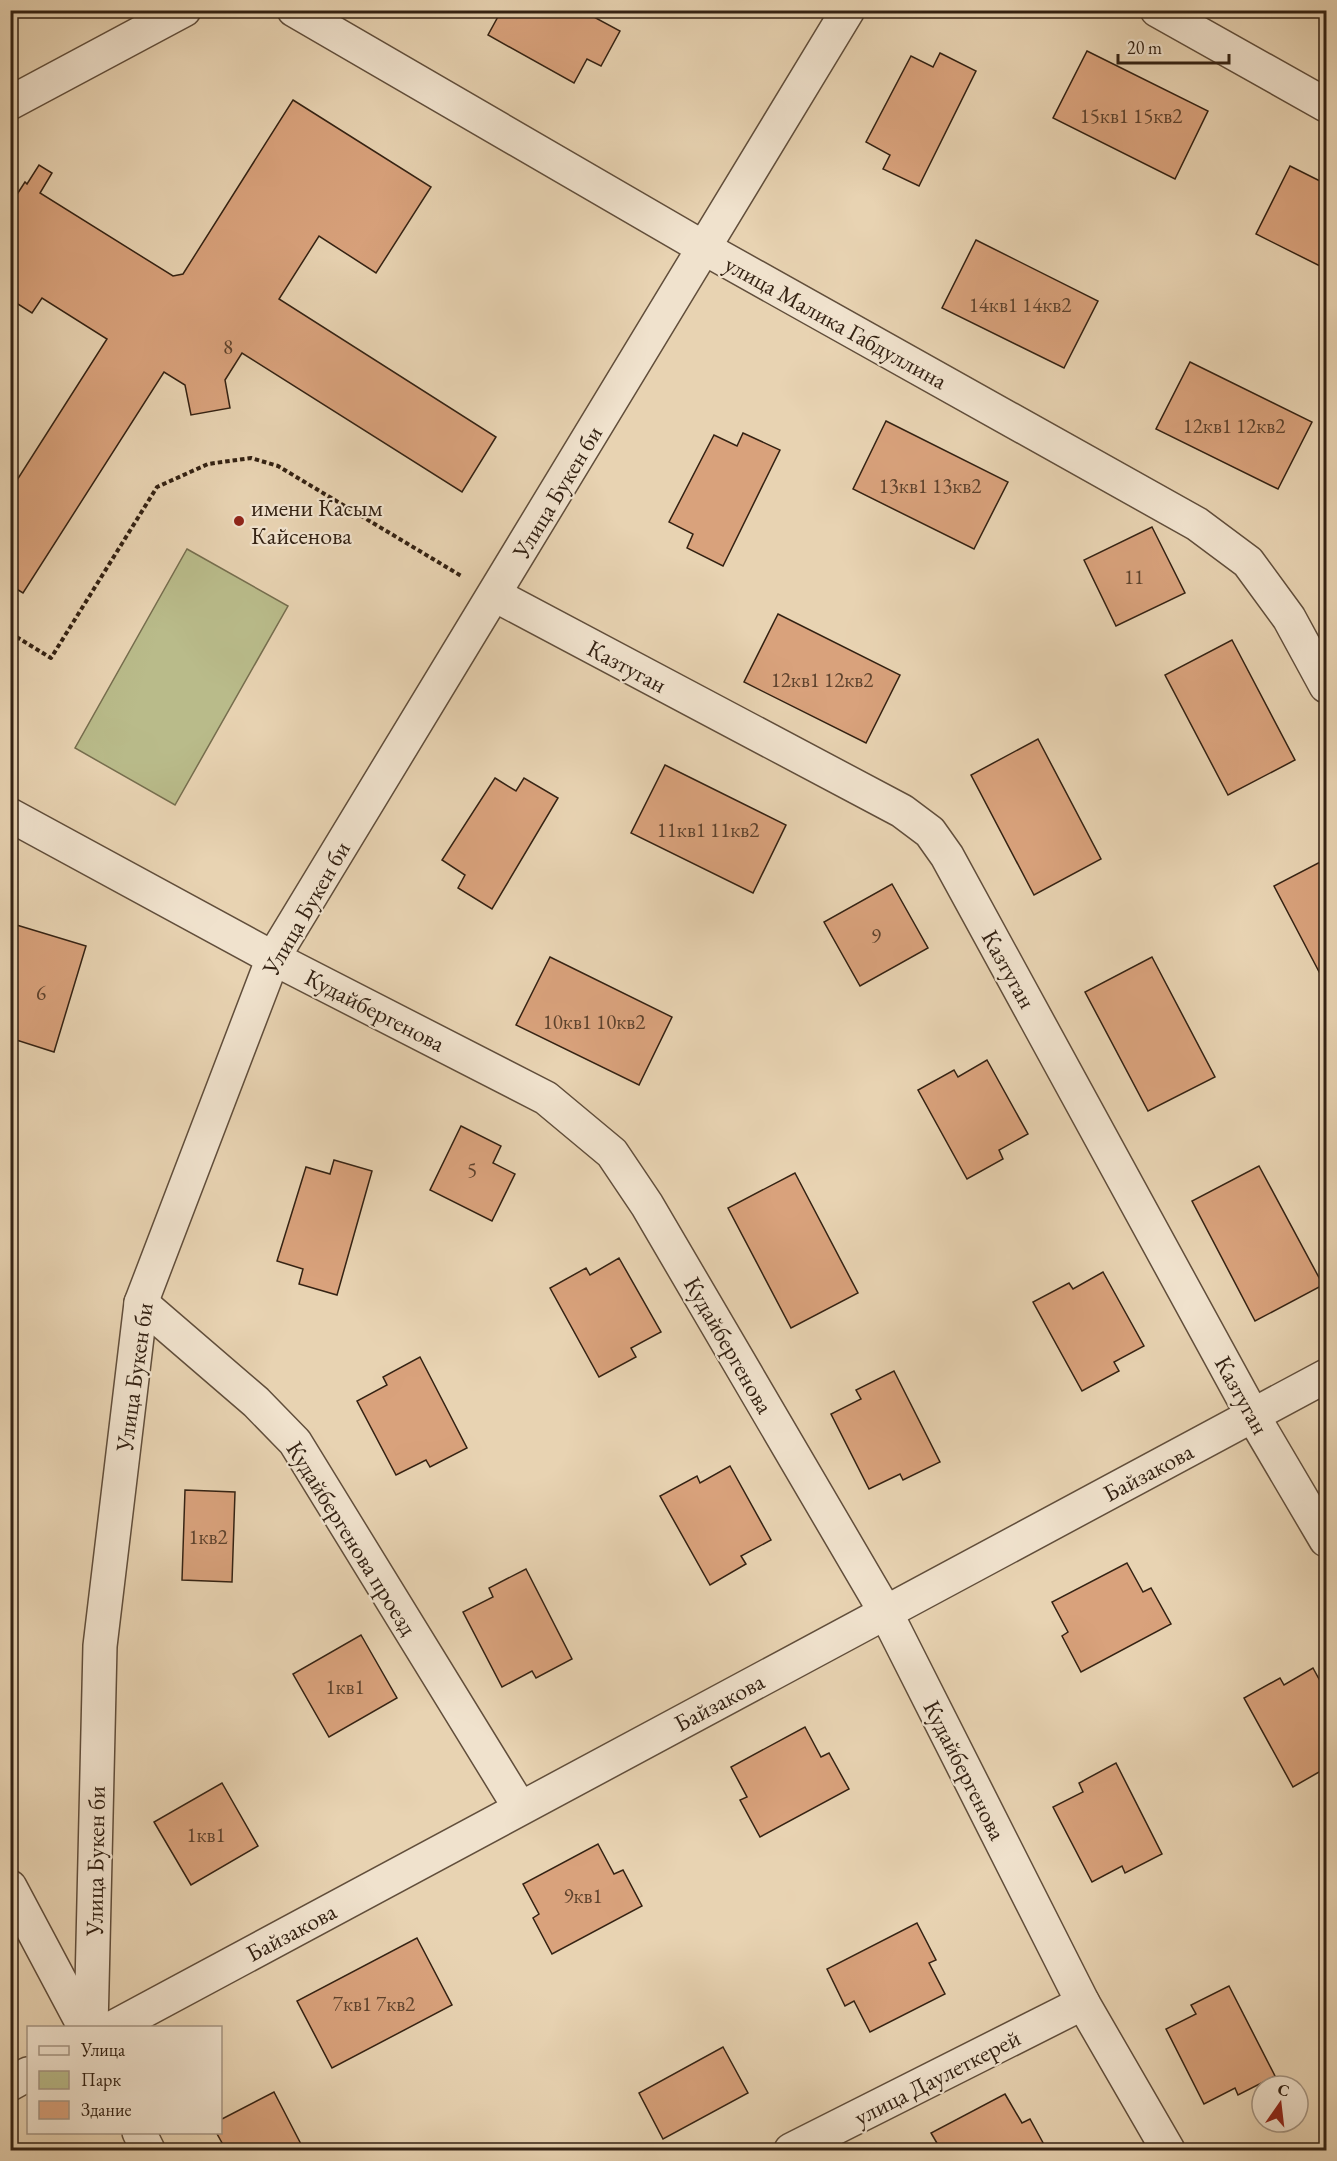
<svg xmlns="http://www.w3.org/2000/svg" width="1337" height="2161" font-family="'EB Garamond',serif">
<style>
.green{fill:#b9bb8a;stroke:#766e4e;stroke-width:1.5}
.building{fill:#d9a27c;stroke:#342213;stroke-width:1.5}
.lines{fill:none;stroke-linecap:round;stroke-linejoin:round}
.street-casing{stroke:#614e3b;stroke-width:36}
.path{stroke:#342213;stroke-width:4;stroke-dasharray:4.5 3;stroke-linecap:butt}
.street{stroke:#f0e2cd;stroke-width:33}
.poi-dot{fill:#8f2418;stroke:#f0e2cd;stroke-width:2}
.labels{text-anchor:middle;dominant-baseline:central;stroke-width:4.5;stroke-linejoin:round;paint-order:stroke}
.number-label{font-size:21px;fill:#5d422d}
.street-label{font-size:24px;fill:#342213;stroke:#f0e2cd}
.poi-label{font-size:24px;fill:#342213;stroke:#f0e2cd;text-anchor:start}
</style>
<rect width="100%" height="100%" fill="#e8d3b2"/>
<filter id="stains"><feTurbulence type="fractalNoise" baseFrequency=".00333" numOctaves="4"/><feColorMatrix values="0 0 0 0 .2 0 0 0 0 .09 0 0 0 0 .02 0 0 0 .5 -.17"/></filter>
<radialGradient id="worn" r=".72"><stop offset=".6" stop-color="#630" stop-opacity="0"/><stop offset="1" stop-color="#630" stop-opacity=".3"/></radialGradient>
<polygon class="green" points="187,549 288,606 175,805 75,748"/>
<g class="building">
<polygon points="496,10 581,10 620,31 601,66 587,59 574,83 488,35 500,13"/>
<polygon points="1087,51 1208,111 1175,179 1053,118"/>
<polygon points="940,53 976,71 919,186 883,169 890,155 866,142 911,56 933,67"/>
<polygon points="293,100 431,187 376,273 319,236 279,299 496,437 462,492 242,353 225,380 230,408 191,415 185,385 164,372 23,593 10,585 10,491 107,339 42,298 32,313 10,299 10,205 25,182 27,184 39,165 52,173 40,193 173,276 183,274"/>
<polygon points="1290,166 1326,184 1326,269 1256,234"/>
<polygon points="976,240 1098,301 1064,368 942,308"/>
<polygon points="1190,362 1312,422 1278,489 1156,429"/>
<polygon points="886,421 1008,482 974,549 853,489"/>
<polygon points="743,433 780,450 723,566 687,548 693,534 669,522 714,435 737,446"/>
<polygon points="1152,527 1185,593 1116,626 1084,560"/>
<polygon points="778,614 900,675 866,743 744,682"/>
<polygon points="1232,640 1295,760 1228,795 1165,675"/>
<polygon points="1038,739 1101,859 1034,895 971,775"/>
<polygon points="665,765 786,825 753,893 631,833"/>
<polygon points="495,778 516,791 524,778 558,798 492,909 458,888 465,875 442,860"/>
<polygon points="1326,859 1326,985 1274,886"/>
<polygon points="892,884 928,948 860,986 824,922"/>
<polygon points="10,923 86,946 54,1052 10,1038"/>
<polygon points="550,957 672,1017 639,1085 516,1025"/>
<polygon points="1152,957 1215,1077 1148,1111 1085,992"/>
<polygon points="987,1060 1028,1134 999,1150 1003,1159 967,1179 918,1090 954,1070 958,1077"/>
<polygon points="461,1126 501,1146 493,1163 515,1174 492,1221 430,1190"/>
<polygon points="334,1160 372,1171 337,1295 299,1284 303,1269 277,1261 306,1167 330,1174"/>
<polygon points="1259,1166 1323,1285 1255,1321 1192,1201"/>
<polygon points="795,1173 858,1293 791,1328 728,1208"/>
<polygon points="619,1258 661,1332 631,1348 636,1357 599,1377 550,1288 586,1268 590,1275"/>
<polygon points="1103,1272 1144,1346 1114,1362 1119,1371 1082,1391 1033,1302 1069,1283 1073,1289"/>
<polygon points="420,1357 467,1448 430,1467 426,1460 396,1475 357,1401 387,1385 383,1377"/>
<polygon points="894,1371 940,1462 903,1480 900,1474 869,1489 831,1414 861,1399 856,1390"/>
<polygon points="730,1466 771,1540 741,1556 746,1564 710,1585 660,1496 697,1476 700,1483"/>
<polygon points="185,1490 235,1492 232,1582 182,1580"/>
<polygon points="1127,1563 1143,1592 1151,1588 1171,1624 1081,1672 1062,1636 1068,1632 1052,1602"/>
<polygon points="526,1569 572,1659 536,1678 532,1671 502,1687 463,1612 493,1597 489,1588"/>
<polygon points="361,1635 397,1698 329,1737 293,1674"/>
<polygon points="1313,1668 1326,1692 1326,1758 1325,1758 1326,1768 1293,1787 1244,1698 1280,1678 1284,1685"/>
<polygon points="805,1727 821,1757 829,1753 849,1789 760,1837 740,1800 747,1797 731,1767"/>
<polygon points="1116,1763 1162,1854 1125,1873 1122,1866 1092,1882 1053,1807 1083,1792 1079,1783"/>
<polygon points="222,1783 258,1846 191,1885 154,1822"/>
<polygon points="598,1844 614,1874 623,1870 642,1906 552,1954 533,1918 539,1914 523,1884"/>
<polygon points="917,1923 936,1960 929,1963 945,1994 870,2032 854,2001 845,2006 827,1969"/>
<polygon points="417,1938 452,2005 332,2068 297,2001"/>
<polygon points="1229,1986 1275,2076 1238,2095 1235,2088 1204,2104 1166,2029 1196,2014 1191,2005"/>
<polygon points="723,2047 748,2093 663,2139 639,2093"/>
<polygon points="274,2092 304,2150 226,2150 216,2132 220,2132 220,2120"/>
<polygon points="1005,2094 1022,2123 1030,2119 1047,2150 941,2150 931,2133"/>
</g>
<g class="lines">
<g class="street-casing">
<g id="street">
<polyline points="294,10 704,248 1197,524 1248,562 1289,618 1326,686"/>
<polyline points="1157,10 1326,105"/>
<polyline points="10,103 184,10"/>
<polyline points="495,595 902,811 930,832 947,856 1253,1416 1326,1540"/>
<polyline points="10,815 273,958 546,1098 612,1153 647,1205 886,1613 1083,2003 1168,2150"/>
<polyline points="141,1303 256,1402 295,1442 520,1808"/>
<polyline points="10,1887 85,2028"/>
<polyline points="91,2028 100,1646 141,1303 273,958 848,10"/>
<polyline points="112,2028 1326,1376"/>
<polyline points="10,2084 28,2074"/>
<polyline points="139,2132 148,2150"/>
<polyline points="791,2150 1083,2003"/>
</g>
</g>
<polyline class="path" points="10,633 51,658 157,487 208,464 251,458 278,466 463,577"/>
<use href="#street" class="street"/>
</g>
<circle class="poi-dot" cx="239" cy="521" r="6"/>
<g class="labels">
<g class="number-label">
<text x="1131" y="115">15кв1 15кв2</text>
<text x="1020" y="304">14кв1 14кв2</text>
<text x="228" y="346">8</text>
<text x="1234" y="425">12кв1 12кв2</text>
<text x="930" y="485">13кв1 13кв2</text>
<text x="1134" y="576">11</text>
<text x="822" y="679">12кв1 12кв2</text>
<text x="708" y="829">11кв1 11кв2</text>
<text x="876" y="935">9</text>
<text x="41" y="992">6</text>
<text x="594" y="1021">10кв1 10кв2</text>
<text x="472" y="1169">5</text>
<text x="208" y="1536">1кв2</text>
<text x="345" y="1686">1кв1</text>
<text x="206" y="1834">1кв1</text>
<text x="583" y="1895">9кв1</text>
<text x="374" y="2003">7кв1 7кв2</text>
</g>
<g class="street-label">
<text transform="translate(836 322) rotate(29)">улица Малика Габдуллина</text>
<text transform="translate(557 492) rotate(-59)">Улица Букен би</text>
<text transform="translate(627 666) rotate(28)">Казтуган</text>
<text transform="translate(306 908) rotate(-60)">Улица Букен би</text>
<text transform="translate(1009 969) rotate(61)">Казтуган</text>
<text transform="translate(375 1010) rotate(27)">Кудайбергенова</text>
<text transform="translate(729 1345) rotate(60)">Кудайбергенова</text>
<text transform="translate(134 1377) rotate(-82)">Улица Букен би</text>
<text transform="translate(1242 1395) rotate(61)">Казтуган</text>
<text transform="translate(1148 1472) rotate(-28)">Байзакова</text>
<text transform="translate(352 1538) rotate(58)">Кудайбергенова проезд</text>
<text transform="translate(719 1702) rotate(-28)">Байзакова</text>
<text transform="translate(965 1770) rotate(63)">Кудайбергенова</text>
<text transform="translate(95 1861) rotate(-89)">Улица Букен би</text>
<text transform="translate(291 1932) rotate(-28)">Байзакова</text>
<text transform="translate(937 2077) rotate(-27)">улица Даулеткерей</text>
</g>
<g class="poi-label">
<text x="251" y="507">имени Касым<tspan x="251" dy="28">Кайсенова</tspan></text>
</g>
</g>
<rect width="1337" height="2161" fill="none" stroke="#e8d3b2" stroke-width="36"/>
<rect x="12" y="12" width="1313" height="2137" fill="none" stroke="#342213" stroke-width="3"/>
<rect x="18" y="18" width="1301" height="2125" fill="none" stroke="#342213" stroke-width="1.5"/>
<rect x="27" y="2026" width="195" height="108" fill="#f0e2cd" stroke="#a59583" stroke-width="1.5"/>
<rect x="39" y="2046" width="30" height="9" fill="#f0e2cd" stroke="#a59583" stroke-width="1.5"/>
<text x="81" y="2056" font-size="18" fill="#342213">Улица</text>
<rect x="39" y="2071" width="30" height="18" fill="#b9bb8a" stroke="#a59583" stroke-width="1.5"/>
<text x="81" y="2086" font-size="18" fill="#342213">Парк</text>
<rect x="39" y="2101" width="30" height="18" fill="#d9a27c" stroke="#a59583" stroke-width="1.5"/>
<text x="81" y="2116" font-size="18" fill="#342213">Здание</text>
<g transform="translate(1280 2104) rotate(14)"><circle r="28" fill="#f0e2cd" stroke="#a59583" stroke-width="1.5"/>
<path d="M0-4.5L10 22L0 15L-10 22Z" fill="#8f2418"/>
<text y="-9" font-size="16" font-weight="bold" text-anchor="middle" fill="#342213">С</text>
</g>
<path d="M1118 54v9h111v-9" fill="none" stroke="#342213" stroke-width="3"/>
<text x="1127" y="54" font-size="18" fill="#342213" stroke="#f0e2cd" stroke-width="4.5" paint-order="stroke">20 m</text>
<rect width="100%" height="100%" filter="url(#stains)"/>
<rect width="100%" height="100%" fill="url(#worn)"/>
</svg>
